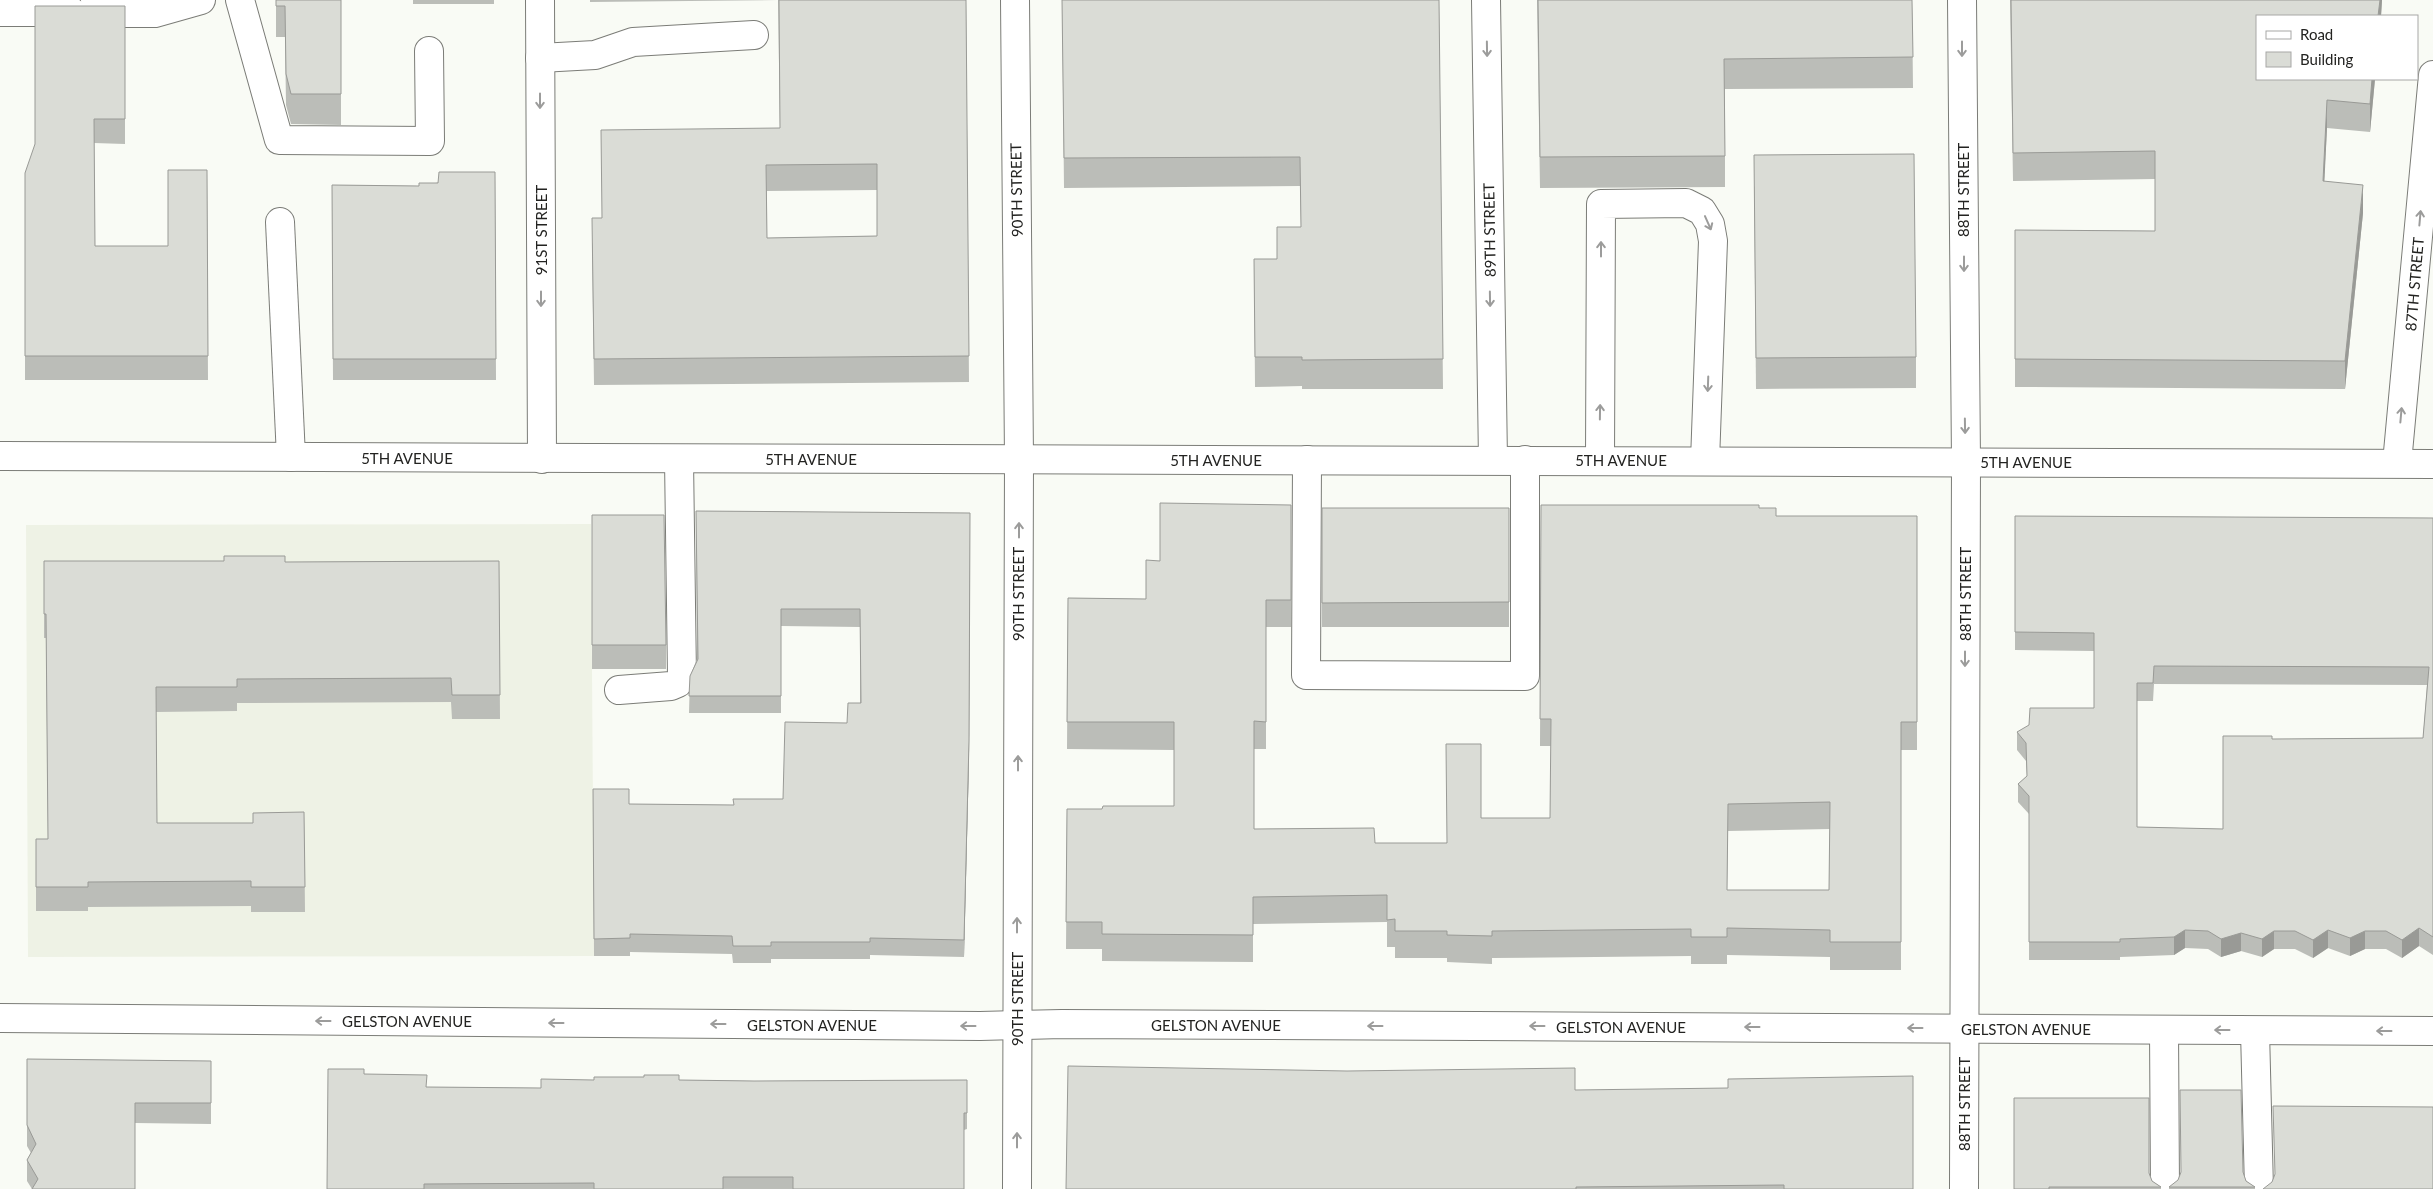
<svg xmlns="http://www.w3.org/2000/svg" width="2433" height="1189" font-family="Lato,sans-serif">
<style>
.built{fill:#eef2e5}
.lines{fill:none;stroke-linecap:round;stroke-linejoin:round}
.minor-casing{stroke:#7b7c77;stroke-width:30}
.minor{stroke:#fff;stroke-width:28}
.wall{fill:#bbbdb8;fill-rule:evenodd}
.shaded-wall{fill:#999a96}
.building{fill:#dadcd6;stroke:#999a96;fill-rule:evenodd}
.oneway{stroke:#9c9c9b}
.labels{text-anchor:middle;dominant-baseline:central;stroke-width:4.5;stroke-linejoin:round;paint-order:stroke}
.street-label{font-size:15px;fill:#232321;stroke:#fff}
</style>
<rect width="100%" height="100%" fill="#f9fbf5"/>
<polygon class="built" points="591,524 594,956 28,957 26,525"/>
<g class="lines">
<g class="minor-casing">
<g id="minor">
<polyline points="95,0 99,13 155,13 201,0"/>
<polyline points="240,0 279,140 430,141 429,51"/>
<polyline points="540,0 542,459"/>
<polyline points="1015,0 1019,459 1017,1189"/>
<polyline points="1486,0 1493,460"/>
<polyline points="1962,0 1966,462 1964,1189"/>
<polyline points="0,12 72,12"/>
<polyline points="540,58 595,55 633,42 754,35"/>
<polyline points="280,222 291,457"/>
<polyline points="0,456 2433,464"/>
<polyline points="1307,460 1306,675 1525,676 1525,460"/>
<polyline points="1600,460 1601,204 1686,203 1702,211 1710,224 1713,241 1705,461"/>
<polyline points="2397,463 2433,75"/>
<polyline points="619,690 671,686 678,683 682,676 679,459"/>
<polyline points="0,1018 980,1026 1062,1024 2433,1031"/>
<polyline points="2164,1030 2165,1189"/>
<polyline points="2255,1031 2259,1189"/>
</g>
</g>
<use href="#minor" class="minor"/>
</g>
<g class="wall">
<polygon points="276,0 341,0 341,125 291,124 286,105 285,37 276,37"/>
<rect x="413" y="0" width="81" height="4"/>
<path d="M590,0H966L969,382L594,385L592,245L602,218L780,128L778,0L590,2ZM877,190V236L767,238V191Z"/>
<polygon points="1062,0 1439,0 1443,389 1302,389 1302,386 1255,387 1254,259 1277,259 1277,227 1301,227 1300,186 1064,188"/>
<polygon points="1537,0 1912,0 1913,88 1725,89 1725,187 1540,188"/>
<polygon points="2010,0 2382,0 2381,16 2257,16 2257,79 2375,79 2370,132 2327,128 2324,181 2363,213 2345,389 2015,387 2015,230 2155,231 2155,179 2013,181"/>
<polygon points="125,6 125,144 94,143 95,246 168,246 207,170 208,380 25,380 25,173"/>
<polygon points="495,172 496,380 333,380 332,185 419,186"/>
<polygon points="1754,186 1916,357 1916,388 1756,389"/>
<path d="M1291,505V627H1266V749H1254V829L1375,843H1446L1481,818H1550L1551,746H1540L1541,505L1759,508L1776,516H1917V750H1901V970H1830V957L1727,955V964H1691V956L1492,958V964L1447,962V958H1395V947H1387V922L1253,924V962L1102,961V949H1066L1067,809H1102L1174,806V750L1067,749L1068,598L1146,599L1160,561ZM1830,829L1829,890H1727L1728,831Z"/>
<rect x="1322" y="508" width="187" height="119"/>
<polygon points="696,511 970,513 969,759 964,957 870,955 870,959 771,959 771,963 733,963 732,954 630,952 630,956 594,956 593,789 629,804 733,805 783,799 847,723 860,703 860,627 781,626 781,713 689,713 690,676 697,659"/>
<polygon points="592,515 666,645 666,669 592,669"/>
<path d="M2015,516L2433,518V955L2419,946L2402,958L2386,949H2365L2350,956L2328,948L2313,958L2295,949H2274L2262,957L2241,951L2221,957L2208,949L2185,948L2174,955L2120,957V960H2029V814L2018,802V784L2027,776L2026,761L2017,750V732L2094,708V651L2015,650ZM2154,684L2427,685L2423,738L2272,739L2223,829L2137,827V701H2153Z"/>
<polygon points="44,561 285,562 499,561 500,719 452,719 451,702 237,703 237,711 156,712 157,823 253,823 304,812 305,912 251,912 251,906 88,907 88,911 36,911 36,839 48,839 46,638 44,638"/>
<polygon points="27,1059 211,1061 211,1124 135,1123 135,1189 32,1189 27,1181 27,1160 31,1153 27,1146"/>
<polygon points="364,1074 427,1087 541,1088 679,1080 754,1081 967,1080 967,1129 964,1130 964,1189 327,1189"/>
<polygon points="1575,1090 1913,1189 1066,1189"/>
<polygon points="2243,1172 2246,1181 2255,1187 2255,1189 2169,1189 2169,1187"/>
<polygon points="2149,1173 2152,1181 2161,1187 2161,1189 2014,1189"/>
</g>
<g class="shaded-wall">
<polygon points="2380,0 2382,0 2381,16 2378,16"/>
<polygon points="2372,79 2375,79 2370,132 2370,104"/>
<polygon points="2327,100 2327,128 2323,210 2323,181"/>
<polygon points="2363,185 2363,213 2345,389 2345,361"/>
<polygon points="970,513 969,759 964,957 964,940"/>
<polygon points="2419,928 2419,946 2402,958 2402,940"/>
<polygon points="2185,930 2185,948 2174,955 2174,937"/>
<polygon points="2328,930 2328,948 2313,958 2313,940"/>
<polygon points="2274,931 2274,949 2262,957 2262,939"/>
<polygon points="2365,931 2365,949 2350,956 2350,938"/>
<polygon points="2241,933 2241,951 2221,957 2221,939"/>
</g>
<g class="building">
<polygon points="276,0 341,0 341,94 291,94 286,74 285,6 276,6"/>
<path d="M779,0H966L969,356L594,359L592,218H602L601,130L780,128ZM877,164V236L767,238L766,165Z"/>
<polygon points="1062,0 1439,0 1443,359 1302,360 1302,357 1255,357 1254,259 1277,259 1277,227 1301,227 1300,157 1064,158"/>
<polygon points="1538,0 1912,0 1913,57 1724,59 1725,156 1540,157"/>
<polygon points="2011,0 2380,0 2378,16 2257,16 2257,79 2372,79 2370,104 2327,100 2323,181 2363,185 2345,361 2015,359 2015,230 2155,231 2155,151 2013,153"/>
<polygon points="35,6 125,6 125,119 94,119 95,246 168,246 168,170 207,170 208,356 25,356 25,173 35,144"/>
<polygon points="1914,154 1916,357 1756,358 1754,155"/>
<polygon points="439,172 495,172 496,359 333,359 332,185 419,186 419,183 438,183"/>
<path d="M1160,503L1291,505V600H1266V722L1254,721V829L1374,828L1375,843H1447L1446,744H1481V818H1550L1551,719H1540L1541,505H1759V508H1776V516H1917V722H1901V942H1830V930L1727,928V937H1691V929L1492,931V936L1447,935V931H1395V919L1387,920V895L1253,897V935L1102,934V922H1066L1067,809H1102L1103,806H1174V722H1067L1068,598L1146,599V560L1160,561ZM1830,802L1829,890H1727L1728,804Z"/>
<polygon points="1322,508 1509,508 1509,602 1322,603"/>
<polygon points="696,511 970,513 969,741 964,940 870,938 870,942 771,942 771,946 733,946 732,936 630,934 630,938 594,939 593,789 629,789 629,804 734,805 733,799 783,799 785,722 847,723 848,703 861,703 860,609 781,609 781,696 689,696 690,676 698,659"/>
<polygon points="592,515 664,515 666,645 592,645"/>
<path d="M2015,516L2433,518V937L2419,928L2402,940L2386,931H2365L2350,938L2328,930L2313,940L2295,931H2274L2262,939L2241,933L2221,939L2208,931L2185,930L2174,937L2120,939V942H2029V796L2018,784L2027,776L2026,743L2017,732L2029,725L2030,708H2094V633L2015,632ZM2154,666L2429,667L2423,738L2272,739V736H2223V829L2137,827V683H2153Z"/>
<polygon points="224,556 285,556 285,562 499,561 500,695 452,695 451,678 237,679 237,687 156,687 157,823 253,823 253,813 304,812 305,887 251,887 251,881 88,882 88,887 36,887 36,839 48,839 46,614 44,614 44,561 224,561"/>
<polygon points="27,1059 211,1061 211,1103 135,1103 135,1189 32,1189 38,1179 27,1160 36,1144 27,1125"/>
<polygon points="1068,1066 1347,1071 1575,1068 1575,1090 1728,1088 1728,1079 1913,1076 1913,1189 1784,1189 1784,1185 1576,1187 1576,1189 1066,1189"/>
<polygon points="328,1069 364,1069 364,1074 427,1075 426,1087 541,1088 541,1079 594,1080 594,1077 644,1077 644,1075 679,1075 679,1080 754,1081 967,1080 967,1113 964,1113 964,1189 793,1189 793,1177 723,1177 723,1189 594,1189 594,1183 424,1184 424,1189 327,1189"/>
<polygon points="2180,1090 2241,1090 2243,1172 2246,1181 2255,1187 2169,1187 2178,1180 2181,1172"/>
<polygon points="2014,1098 2149,1098 2149,1173 2152,1181 2161,1187 2049,1187 2049,1189 2014,1189"/>
<polygon points="2273,1106 2433,1107 2433,1189 2263,1189 2272,1182 2275,1174"/>
</g>
<defs><path id="oneway-shaft" d="M-6 0H5M1.5-3L5.5 0L1.5 3" fill="none" stroke-width="1.6" stroke-linecap="round" stroke-linejoin="round" transform="scale(1.25)"/></defs>
<g class="oneway">
<use href="#oneway-shaft" transform="translate(1487 49) rotate(89)"/>
<use href="#oneway-shaft" transform="translate(1962 49) rotate(90)"/>
<use href="#oneway-shaft" transform="translate(540 101) rotate(90)"/>
<use href="#oneway-shaft" transform="translate(2420 218) rotate(-85)"/>
<use href="#oneway-shaft" transform="translate(1708 223) rotate(66)"/>
<use href="#oneway-shaft" transform="translate(1601 249) rotate(-90)"/>
<use href="#oneway-shaft" transform="translate(1964 264) rotate(90)"/>
<use href="#oneway-shaft" transform="translate(541 299) rotate(90)"/>
<use href="#oneway-shaft" transform="translate(1490 299) rotate(89)"/>
<use href="#oneway-shaft" transform="translate(1708 384) rotate(92)"/>
<use href="#oneway-shaft" transform="translate(1600 412) rotate(-89)"/>
<use href="#oneway-shaft" transform="translate(2401 415) rotate(-85)"/>
<use href="#oneway-shaft" transform="translate(1965 426) rotate(89)"/>
<use href="#oneway-shaft" transform="translate(1019 530) rotate(-90)"/>
<use href="#oneway-shaft" transform="translate(1965 659) rotate(90)"/>
<use href="#oneway-shaft" transform="translate(1018 763) rotate(-90)"/>
<use href="#oneway-shaft" transform="translate(1017 925) rotate(-90)"/>
<use href="#oneway-shaft" transform="translate(323 1021) rotate(-180)"/>
<use href="#oneway-shaft" transform="translate(556 1023) rotate(-180)"/>
<use href="#oneway-shaft" transform="translate(718 1024) rotate(-180)"/>
<use href="#oneway-shaft" transform="translate(968 1026) rotate(-180)"/>
<use href="#oneway-shaft" transform="translate(1375 1026) rotate(-180)"/>
<use href="#oneway-shaft" transform="translate(1537 1026) rotate(-180)"/>
<use href="#oneway-shaft" transform="translate(1752 1027) rotate(-180)"/>
<use href="#oneway-shaft" transform="translate(1915 1028) rotate(-180)"/>
<use href="#oneway-shaft" transform="translate(2222 1030) rotate(-180)"/>
<use href="#oneway-shaft" transform="translate(2384 1031) rotate(-180)"/>
<use href="#oneway-shaft" transform="translate(1017 1140) rotate(-90)"/>
</g>
<g class="labels">
<g class="street-label">
<text transform="translate(1016 190) rotate(-91)">90TH STREET</text>
<text transform="translate(1963 190) rotate(-90)">88TH STREET</text>
<text transform="translate(541 230) rotate(-90)">91ST STREET</text>
<text transform="translate(1489 230) rotate(-91)">89TH STREET</text>
<text transform="translate(2414 284) rotate(-85)">87TH STREET</text>
<text x="407" y="458">5TH AVENUE</text>
<text x="811" y="459">5TH AVENUE</text>
<text x="1216" y="460">5TH AVENUE</text>
<text x="1621" y="460">5TH AVENUE</text>
<text x="2026" y="462">5TH AVENUE</text>
<text transform="translate(1018 594) rotate(-90)">90TH STREET</text>
<text transform="translate(1965 594) rotate(-90)">88TH STREET</text>
<text transform="translate(1017 999) rotate(-90)">90TH STREET</text>
<text x="407" y="1021">GELSTON AVENUE</text>
<text x="812" y="1025">GELSTON AVENUE</text>
<text x="1216" y="1025">GELSTON AVENUE</text>
<text x="1621" y="1027">GELSTON AVENUE</text>
<text x="2026" y="1029">GELSTON AVENUE</text>
<text transform="translate(1964 1104) rotate(-90)">88TH STREET</text>
</g>
</g>
<rect x="2256" y="15" width="162" height="65" fill="#ffffff" stroke="#a7a7a6"/>
<rect x="2266" y="31" width="25" height="8" fill="#ffffff" stroke="#a7a7a6"/>
<text x="2300" y="40" font-size="15" fill="#232321">Road</text>
<rect x="2266" y="52" width="25" height="15" fill="#dadcd6" stroke="#a7a7a6"/>
<text x="2300" y="65" font-size="15" fill="#232321">Building</text>
</svg>
